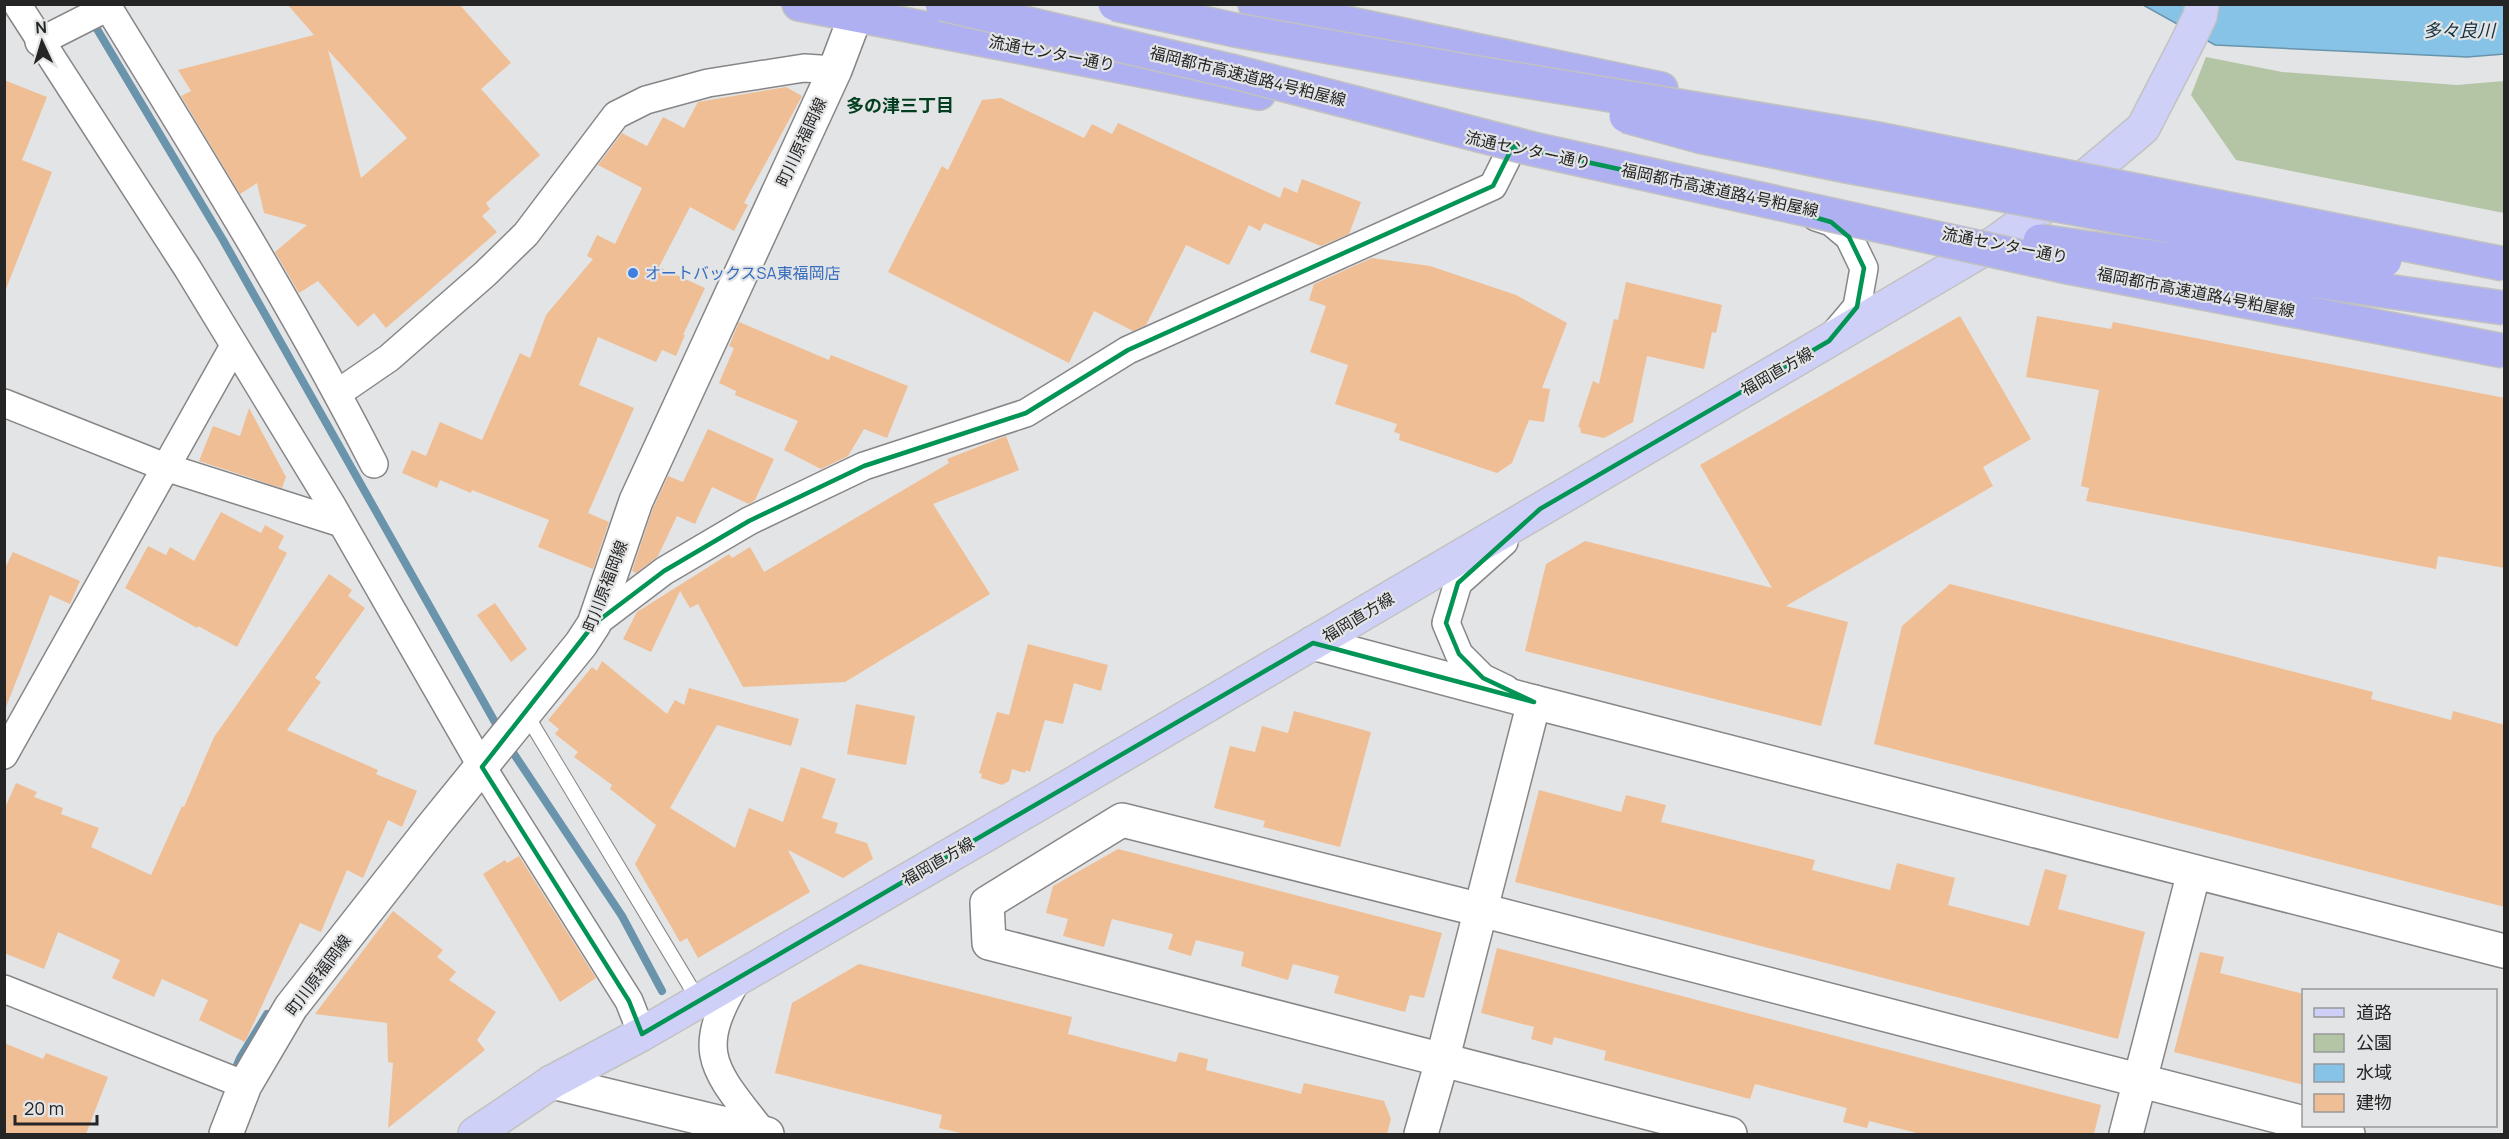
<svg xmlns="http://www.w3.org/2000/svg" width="2509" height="1139" font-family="Manrope,'Noto Sans JP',sans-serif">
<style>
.green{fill:#b4c5a5}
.water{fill:#86c3e6;stroke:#6994ac;stroke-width:1.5}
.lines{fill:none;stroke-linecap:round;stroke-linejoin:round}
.stream{stroke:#6994ac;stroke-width:8}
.building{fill:#f0be94;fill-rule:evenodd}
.lane-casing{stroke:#868688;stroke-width:16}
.street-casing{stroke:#868688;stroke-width:30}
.secondary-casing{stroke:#868688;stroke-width:36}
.primary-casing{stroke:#c2c2c2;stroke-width:36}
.highway-casing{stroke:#c2c2c2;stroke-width:36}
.lane{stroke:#fff;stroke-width:14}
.street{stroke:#fff;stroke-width:27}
.secondary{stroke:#fff;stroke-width:33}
.primary{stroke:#cfd0f7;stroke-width:33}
.highway{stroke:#afb0f2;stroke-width:33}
.highway-bridge-casing{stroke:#c2c2c2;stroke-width:36;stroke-linecap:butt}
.highway-bridge{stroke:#afb0f2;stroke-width:33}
.marked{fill:none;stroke:#019454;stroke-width:4.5;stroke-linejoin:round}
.shop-dot{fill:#3f7fe0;stroke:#e3e4e5;stroke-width:2}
.labels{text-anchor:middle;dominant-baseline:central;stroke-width:4.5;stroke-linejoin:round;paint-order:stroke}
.street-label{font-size:16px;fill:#252526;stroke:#e3e4e5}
.shop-label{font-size:16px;fill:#366cbe;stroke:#e3e4e5;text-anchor:start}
.water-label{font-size:18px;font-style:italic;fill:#122f3e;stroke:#e3e4e5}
.neighbourhood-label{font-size:18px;font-weight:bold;fill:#003e1f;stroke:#e3e4e5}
</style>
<rect width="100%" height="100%" fill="#e3e4e5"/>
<polygon class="green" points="2206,57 2282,72 2457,85 2504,81 2504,213 2236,160 2191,95"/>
<polygon class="water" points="2143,5 2504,5 2504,54 2467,57 2215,45"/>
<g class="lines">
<g class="stream">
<polyline points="82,4 223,240 500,731"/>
<polyline points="508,745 622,916 662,991"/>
<polyline points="232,1077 240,1058 267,1014"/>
</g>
</g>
<g class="building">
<path d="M287,4H459L511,63L481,89L540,155L486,203L490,209L482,216L497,232L386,328L374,313L358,327L318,281L299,293L275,252L307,225L264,213L257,183L240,194L181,96L191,91L178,70L314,35ZM328,50L407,138L361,178Z"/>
<polygon points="4,80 47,97 22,160 52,172 6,289"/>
<polygon points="786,87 802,96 744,203 748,205 734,231 690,207 659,267 705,288 683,335 685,335 676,356 662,350 656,362 598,337 579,385 634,408 588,513 609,522 593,569 538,547 549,520 472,490 471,493 440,480 437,488 402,473 412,450 426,456 440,422 482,440 520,353 530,358 546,315 593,259 587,256 597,235 615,244 642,188 598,165 622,133 647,146 663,117 684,128 698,102"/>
<polygon points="1001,98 1084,138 1092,124 1112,134 1118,123 1280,198 1284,187 1297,193 1302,179 1361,202 1349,234 1321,246 1264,223 1260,231 1249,225 1229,265 1186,245 1146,325 1133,331 1094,311 1069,363 888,272 942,166 948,170 982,100"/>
<polygon points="1372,258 1430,266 1516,295 1567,323 1542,388 1550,389 1544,422 1529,420 1512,463 1497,473 1399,440 1400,434 1394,432 1397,424 1335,404 1348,365 1310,352 1326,306 1309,300 1314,284"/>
<polygon points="1626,282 1722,305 1716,333 1712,332 1704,369 1647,356 1633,422 1604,438 1581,433 1580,427 1578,427 1593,381 1599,384 1614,319 1618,320"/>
<polygon points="1960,316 2031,439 1983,467 1993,486 1786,606 1848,622 1821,726 1525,651 1546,564 1585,541 1772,588 1700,465"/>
<polygon points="2037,316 2111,329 2113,322 2505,398 2505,568 2438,556 2436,569 2086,501 2089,488 2081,486 2099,390 2026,377"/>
<polygon points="739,322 829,360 831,355 908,386 887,438 864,429 848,456 821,469 784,450 798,421 735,395 736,391 719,383 734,348 729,346"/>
<polygon points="249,408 286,477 282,488 199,461 213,426 240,436"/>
<polygon points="708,429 774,459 755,500 749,504 712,487 695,524 677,516 658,556 636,573 632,571 653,508 668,476 683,482"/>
<polygon points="1006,436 1019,470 933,504 990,594 845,682 743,687 698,604 690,608 680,591 651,652 623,639 637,612 729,554 732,558 750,547 764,572 949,463 947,459"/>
<polygon points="221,512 261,533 265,525 284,536 278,548 287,553 237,647 198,626 197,628 125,588 148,546 166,555 170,547 194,561"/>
<polygon points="13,552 80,581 70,604 50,595 6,707 4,570"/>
<polygon points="329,574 352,590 348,596 365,608 315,678 321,682 287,730 378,770 376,774 417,791 402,827 388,820 363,878 347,870 321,932 300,923 245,1042 199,1020 208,1000 162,979 154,997 112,978 120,960 58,932 44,969 4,953 4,810 16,783 37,792 34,797 63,808 61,814 99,828 91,847 151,875 182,806 184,807 214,737"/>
<polygon points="1950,584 2373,692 2371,699 2451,720 2453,711 2505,725 2505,907 1874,744 1902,626"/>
<polygon points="495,603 527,649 511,662 477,615"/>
<polygon points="1028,644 1108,665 1101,691 1074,683 1063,724 1045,720 1030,772 1026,770 1025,773 1012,769 1009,781 1002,785 981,778 982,774 979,773 997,712 1009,715"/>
<polygon points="602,661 667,714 675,700 684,705 689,688 799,719 791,746 717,725 670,808 735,848 749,808 783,822 801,767 836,779 822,818 838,823 835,833 867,843 873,859 843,878 788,850 810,892 698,958 687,938 680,942 635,864 656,825 610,789 612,785 574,757 578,752 555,734 559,729 548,720 592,667 597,671"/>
<polygon points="856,704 915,716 906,765 847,754"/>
<polygon points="1294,711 1371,732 1340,847 1263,827 1265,821 1214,808 1230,746 1255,752 1262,726 1288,733"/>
<polygon points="1539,790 1621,812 1626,795 1666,805 1661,822 1815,860 1812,870 1890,890 1897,863 1955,878 1948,905 2029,926 2045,869 2067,875 2058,909 2145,932 2118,1039 1515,882"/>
<polygon points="1118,849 1442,933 1424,998 1410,995 1405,1012 1334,993 1339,976 1293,964 1288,980 1241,966 1244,952 1196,940 1191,956 1168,949 1173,934 1112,919 1104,947 1063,936 1068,919 1046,913 1053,886"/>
<polygon points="519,856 596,978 560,1002 483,874 505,860 507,863"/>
<polygon points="393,911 443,950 437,957 456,972 449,980 496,1012 477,1040 485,1050 388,1128 393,1063 388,1062 387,1023 315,1014"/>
<polygon points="1497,948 2101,1105 2094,1134 1921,1134 1869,1121 1867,1128 1843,1122 1847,1108 1755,1084 1750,1099 1604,1060 1606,1051 1554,1037 1552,1045 1531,1039 1534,1027 1481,1013"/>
<polygon points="2200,952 2224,957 2220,973 2304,994 2304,1085 2174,1052"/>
<polygon points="859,964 1072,1017 1068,1034 1176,1062 1179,1052 1208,1059 1206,1070 1301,1094 1304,1083 1384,1101 1391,1119 1387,1134 965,1134 939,1128 942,1115 775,1073 792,1003"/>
<polygon points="4,1043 43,1059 46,1053 108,1077 86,1134 4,1134"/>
</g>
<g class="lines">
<g class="lane-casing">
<polyline id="lane" points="526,714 699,1001"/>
</g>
<g class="street-casing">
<g id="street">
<polyline points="17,4 188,269 331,504 482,767 629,1001 642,1034"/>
<path d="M39,42L108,7C200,157 294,307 374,464"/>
<polyline points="1816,217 1831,222 1849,237 1864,268 1857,307 1835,333"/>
<polyline points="338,393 389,358 485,274 526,234 616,115 646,100 708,83 804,68 835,70"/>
<polyline points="4,403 165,467 341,523"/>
<polyline points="1504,542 1458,583 1446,623 1459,654 1483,678 1506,689"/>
<polyline points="594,624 664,571 749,521 864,466 1026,413 1128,350 1493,186 1513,146"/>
<polyline points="4,755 234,346"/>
<path d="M739,977C692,1054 714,1069 764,1134"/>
<polyline points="4,989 245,1085"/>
</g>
</g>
<g class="secondary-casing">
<g id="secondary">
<polyline points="1313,643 1534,702 2504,951"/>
<polyline points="552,1082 767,1134"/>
<polyline points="2314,1126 2348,1134"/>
<polyline points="226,1134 245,1085 291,1007 433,826 581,644 594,624 636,501 835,70 860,4"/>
<polyline points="1421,1134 1442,1061 1534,702"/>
<polyline points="1730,1134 989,943 987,903 1122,820 1481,910 2304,1123"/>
<polyline points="2126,1134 2194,872"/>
</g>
</g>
<g class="primary-casing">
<polyline id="primary" points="475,1134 552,1082 642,1034 1073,784 1996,242 2091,172 2143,128 2188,41 2200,16 2202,4"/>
</g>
<g class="highway-casing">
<g id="highway">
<polyline points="799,4 1259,93"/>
<polyline points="1255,4 1661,89"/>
</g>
</g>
<use href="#lane" class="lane"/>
<use href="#street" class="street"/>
<use href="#secondary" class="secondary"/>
<use href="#primary" class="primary"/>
<use href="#highway" class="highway"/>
<g class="highway-bridge-casing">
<g id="highway-bridge">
<polyline points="942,4 1231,71 1533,149 2063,266 2504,351"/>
<polyline points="1115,4 1235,30 1465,71 1872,138 2504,264"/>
<polyline points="1626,116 1699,136 1847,166 2250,241 2385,260"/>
<polyline points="2040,241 2504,308"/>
</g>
</g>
<use href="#highway-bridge" class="highway-bridge"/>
</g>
<path class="marked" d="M1513,146L1738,195L1831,222L1849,237L1864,268L1857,307L1829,341L1540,509L1458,583L1446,623L1459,654L1483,678L1534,702L1313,643L642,1034L629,1001L482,767L594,624L664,571L749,521L864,466L1026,413L1128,350L1493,186Z"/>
<circle class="shop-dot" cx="633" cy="273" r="6"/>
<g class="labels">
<g class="street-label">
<text transform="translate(1052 53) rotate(11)">流通センター通り</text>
<text transform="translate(1248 76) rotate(14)">福岡都市高速道路4号粕屋線</text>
<text transform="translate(801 142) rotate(-65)">町川原福岡線</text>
<text transform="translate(1528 150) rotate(12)">流通センター通り</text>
<text transform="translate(1720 190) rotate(12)">福岡都市高速道路4号粕屋線</text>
<text transform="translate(2005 245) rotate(11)">流通センター通り</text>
<text transform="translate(2196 292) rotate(11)">福岡都市高速道路4号粕屋線</text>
<text transform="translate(1777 371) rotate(-30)">福岡直方線</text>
<text transform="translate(605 586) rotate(-69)">町川原福岡線</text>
<text transform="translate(1358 617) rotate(-31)">福岡直方線</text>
<text transform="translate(938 861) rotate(-30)">福岡直方線</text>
<text transform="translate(318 975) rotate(-53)">町川原福岡線</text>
</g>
<g class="shop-label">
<text x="645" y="273">オートバックスSA東福岡店</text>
</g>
<g class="water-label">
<text x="2459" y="30">多々良川</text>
</g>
<g class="neighbourhood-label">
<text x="900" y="105">多の津三丁目</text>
</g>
</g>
<rect width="2509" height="1139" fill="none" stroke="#252526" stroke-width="12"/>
<rect x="2302" y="989" width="195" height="138" fill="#e3e4e5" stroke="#979899" stroke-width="1.5"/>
<rect x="2314" y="1008" width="30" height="9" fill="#cfd0f7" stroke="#979899" stroke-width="1.5"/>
<text x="2356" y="1019" font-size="18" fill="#252526">道路</text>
<rect x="2314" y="1034" width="30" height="18" fill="#b4c5a5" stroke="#979899" stroke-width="1.5"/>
<text x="2356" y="1049" font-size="18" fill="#252526">公園</text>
<rect x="2314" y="1064" width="30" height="18" fill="#86c3e6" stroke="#979899" stroke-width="1.5"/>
<text x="2356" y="1079" font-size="18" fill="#252526">水域</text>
<rect x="2314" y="1094" width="30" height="18" fill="#f0be94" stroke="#979899" stroke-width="1.5"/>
<text x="2356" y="1109" font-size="18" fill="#252526">建物</text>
<g transform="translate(42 42) rotate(356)" stroke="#e3e4e5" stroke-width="4.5" paint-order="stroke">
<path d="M0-4.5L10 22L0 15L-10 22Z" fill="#252526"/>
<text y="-9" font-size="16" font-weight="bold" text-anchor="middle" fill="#252526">N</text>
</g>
<path d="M15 1115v9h82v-9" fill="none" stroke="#252526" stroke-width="3"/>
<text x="24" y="1115" font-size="18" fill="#252526" stroke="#e3e4e5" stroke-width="4.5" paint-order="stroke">20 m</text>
</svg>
